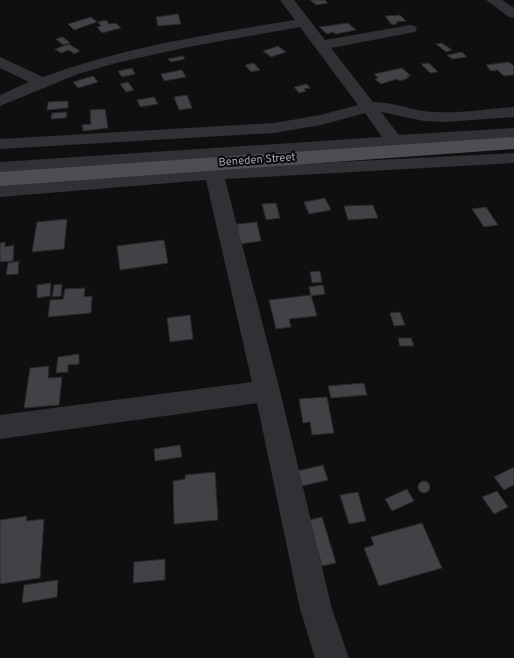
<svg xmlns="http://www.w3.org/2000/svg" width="514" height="658" font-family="Overpass,sans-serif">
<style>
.building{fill:#404246;stroke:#29292c}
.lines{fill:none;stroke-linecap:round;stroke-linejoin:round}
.minor{fill:#303135;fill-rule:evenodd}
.major{fill:#4c4e53;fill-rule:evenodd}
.labels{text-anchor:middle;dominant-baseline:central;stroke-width:4;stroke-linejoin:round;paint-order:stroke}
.far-street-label{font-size:11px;fill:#a1a6b0;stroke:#0a0a0b}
</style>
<rect width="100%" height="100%" fill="#0f0f10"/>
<g class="building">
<polygon points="310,0 325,0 328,3 316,5"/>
<polygon points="178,14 181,24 158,26 156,17"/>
<polygon points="400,15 406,21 396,22 397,24 392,25 385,16"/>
<polygon points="91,17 97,22 74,30 68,24"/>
<polygon points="106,20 109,24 116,23 121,28 102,33 97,27 101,26 98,22"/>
<polygon points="348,23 356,30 336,34 333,32 327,34 319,27"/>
<polygon points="63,37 70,43 63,45 56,39"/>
<polygon points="442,43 452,50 446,52 436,44"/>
<polygon points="69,44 80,51 74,54 69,50 61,53 55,49"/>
<polygon points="278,46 286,52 271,57 263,51"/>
<polygon points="462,52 467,57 452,59 447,55"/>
<polygon points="183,56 185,59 171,62 168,59"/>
<polygon points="509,62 514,66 514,75 504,76 497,70 491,71 486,65"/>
<polygon points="254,63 260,70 251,72 245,65"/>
<polygon points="429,63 438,72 430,73 421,64"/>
<polygon points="132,68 135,74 122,77 118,71"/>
<polygon points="402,68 411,76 407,76 409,78 399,81 397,79 381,84 375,79 378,78 374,74"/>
<polygon points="182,70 186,77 164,81 161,74"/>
<polygon points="93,76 98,82 78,88 73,82"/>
<polygon points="128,82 134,90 126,92 120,84"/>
<polygon points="307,84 310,88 304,89 306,91 299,93 294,87"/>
<polygon points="187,95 192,108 179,110 174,97"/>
<polygon points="154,97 158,104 140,107 137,100"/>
<polygon points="68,101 68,108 47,110 48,102"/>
<polygon points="105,109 108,128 83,131 82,125 91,124 90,110"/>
<polygon points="67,112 66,118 51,119 52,113"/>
<polygon points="325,198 331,210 309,214 304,202"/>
<polygon points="276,203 280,218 266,220 262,204"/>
<polygon points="373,205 378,218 348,220 344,206"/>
<polygon points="486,207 498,225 484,227 472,209"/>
<polygon points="67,219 64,249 32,252 37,222"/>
<polygon points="257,222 261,241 240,244 237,224"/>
<polygon points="164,240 168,263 120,270 117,246"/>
<polygon points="5,242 5,247 14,245 13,261 0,262 0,243"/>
<polygon points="19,261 18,274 6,275 8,263"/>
<polygon points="320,271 322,282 312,283 310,272"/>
<polygon points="51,283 50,296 37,298 37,285"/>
<polygon points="62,284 61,296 52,297 54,285"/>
<polygon points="323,285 325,294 311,296 309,287"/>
<polygon points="85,288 84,297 92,296 91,313 48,317 50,300 63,299 65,289"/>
<polygon points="311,295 317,316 289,319 291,327 276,329 269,300"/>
<polygon points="400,312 405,325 394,326 390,313"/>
<polygon points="190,315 193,339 170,342 167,318"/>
<polygon points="398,338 411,338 414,346 400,346"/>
<polygon points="79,354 79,364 68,365 68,372 56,373 58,357"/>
<polygon points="49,366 48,378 62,377 59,405 24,408 30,368"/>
<polygon points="364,383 367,395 331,398 328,386"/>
<polygon points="327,397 334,433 312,435 310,422 303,423 299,399"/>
<polygon points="180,445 182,457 155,461 154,449"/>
<polygon points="323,465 328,480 298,487 293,472"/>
<polygon points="514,467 514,485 504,490 494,477"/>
<polygon points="215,472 218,520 174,524 173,481 185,479 185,475"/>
<circle cx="424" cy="487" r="6"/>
<polygon points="407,489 414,501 392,511 385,499"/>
<polygon points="497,491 508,507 494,514 482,497"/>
<polygon points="358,492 366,521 349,524 340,495"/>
<polygon points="27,516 26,521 44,519 40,578 0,584 0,520"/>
<polygon points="322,517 336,563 322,566 309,520"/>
<polygon points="422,523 442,568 379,586 364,548 374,545 371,537"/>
<polygon points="165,559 165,580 133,583 134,562"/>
<polygon points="58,580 57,597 22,603 24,585"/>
</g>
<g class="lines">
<g class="minor">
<path d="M280,0H294L325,40L410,25L415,26L417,29L415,32L331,48L373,102C391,102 406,108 423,111C453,115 485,109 514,107V117L445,122L424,121L381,112L399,135L514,128V138L407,146L411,151L408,155C398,157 395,155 390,147L0,174V162L382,137L365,113L321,125L274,133L0,149V139L274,123L320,115L358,105L300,27L188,47L116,63L78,74L0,106V95L29,82L0,68V57L43,77C124,47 210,34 295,20Z"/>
<polygon points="486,0 502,0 514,8 514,18 509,17"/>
<polygon points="514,153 514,163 225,179 280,391 332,609 349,658 315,658 300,609 257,403 0,439 0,415 252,382 206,180 0,197 0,185 164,171"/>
</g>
<polygon class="major" points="514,137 514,149 0,186 0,172"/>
</g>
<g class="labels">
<g class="far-street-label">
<text transform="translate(257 160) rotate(-4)">Beneden Street</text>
</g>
</g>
</svg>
